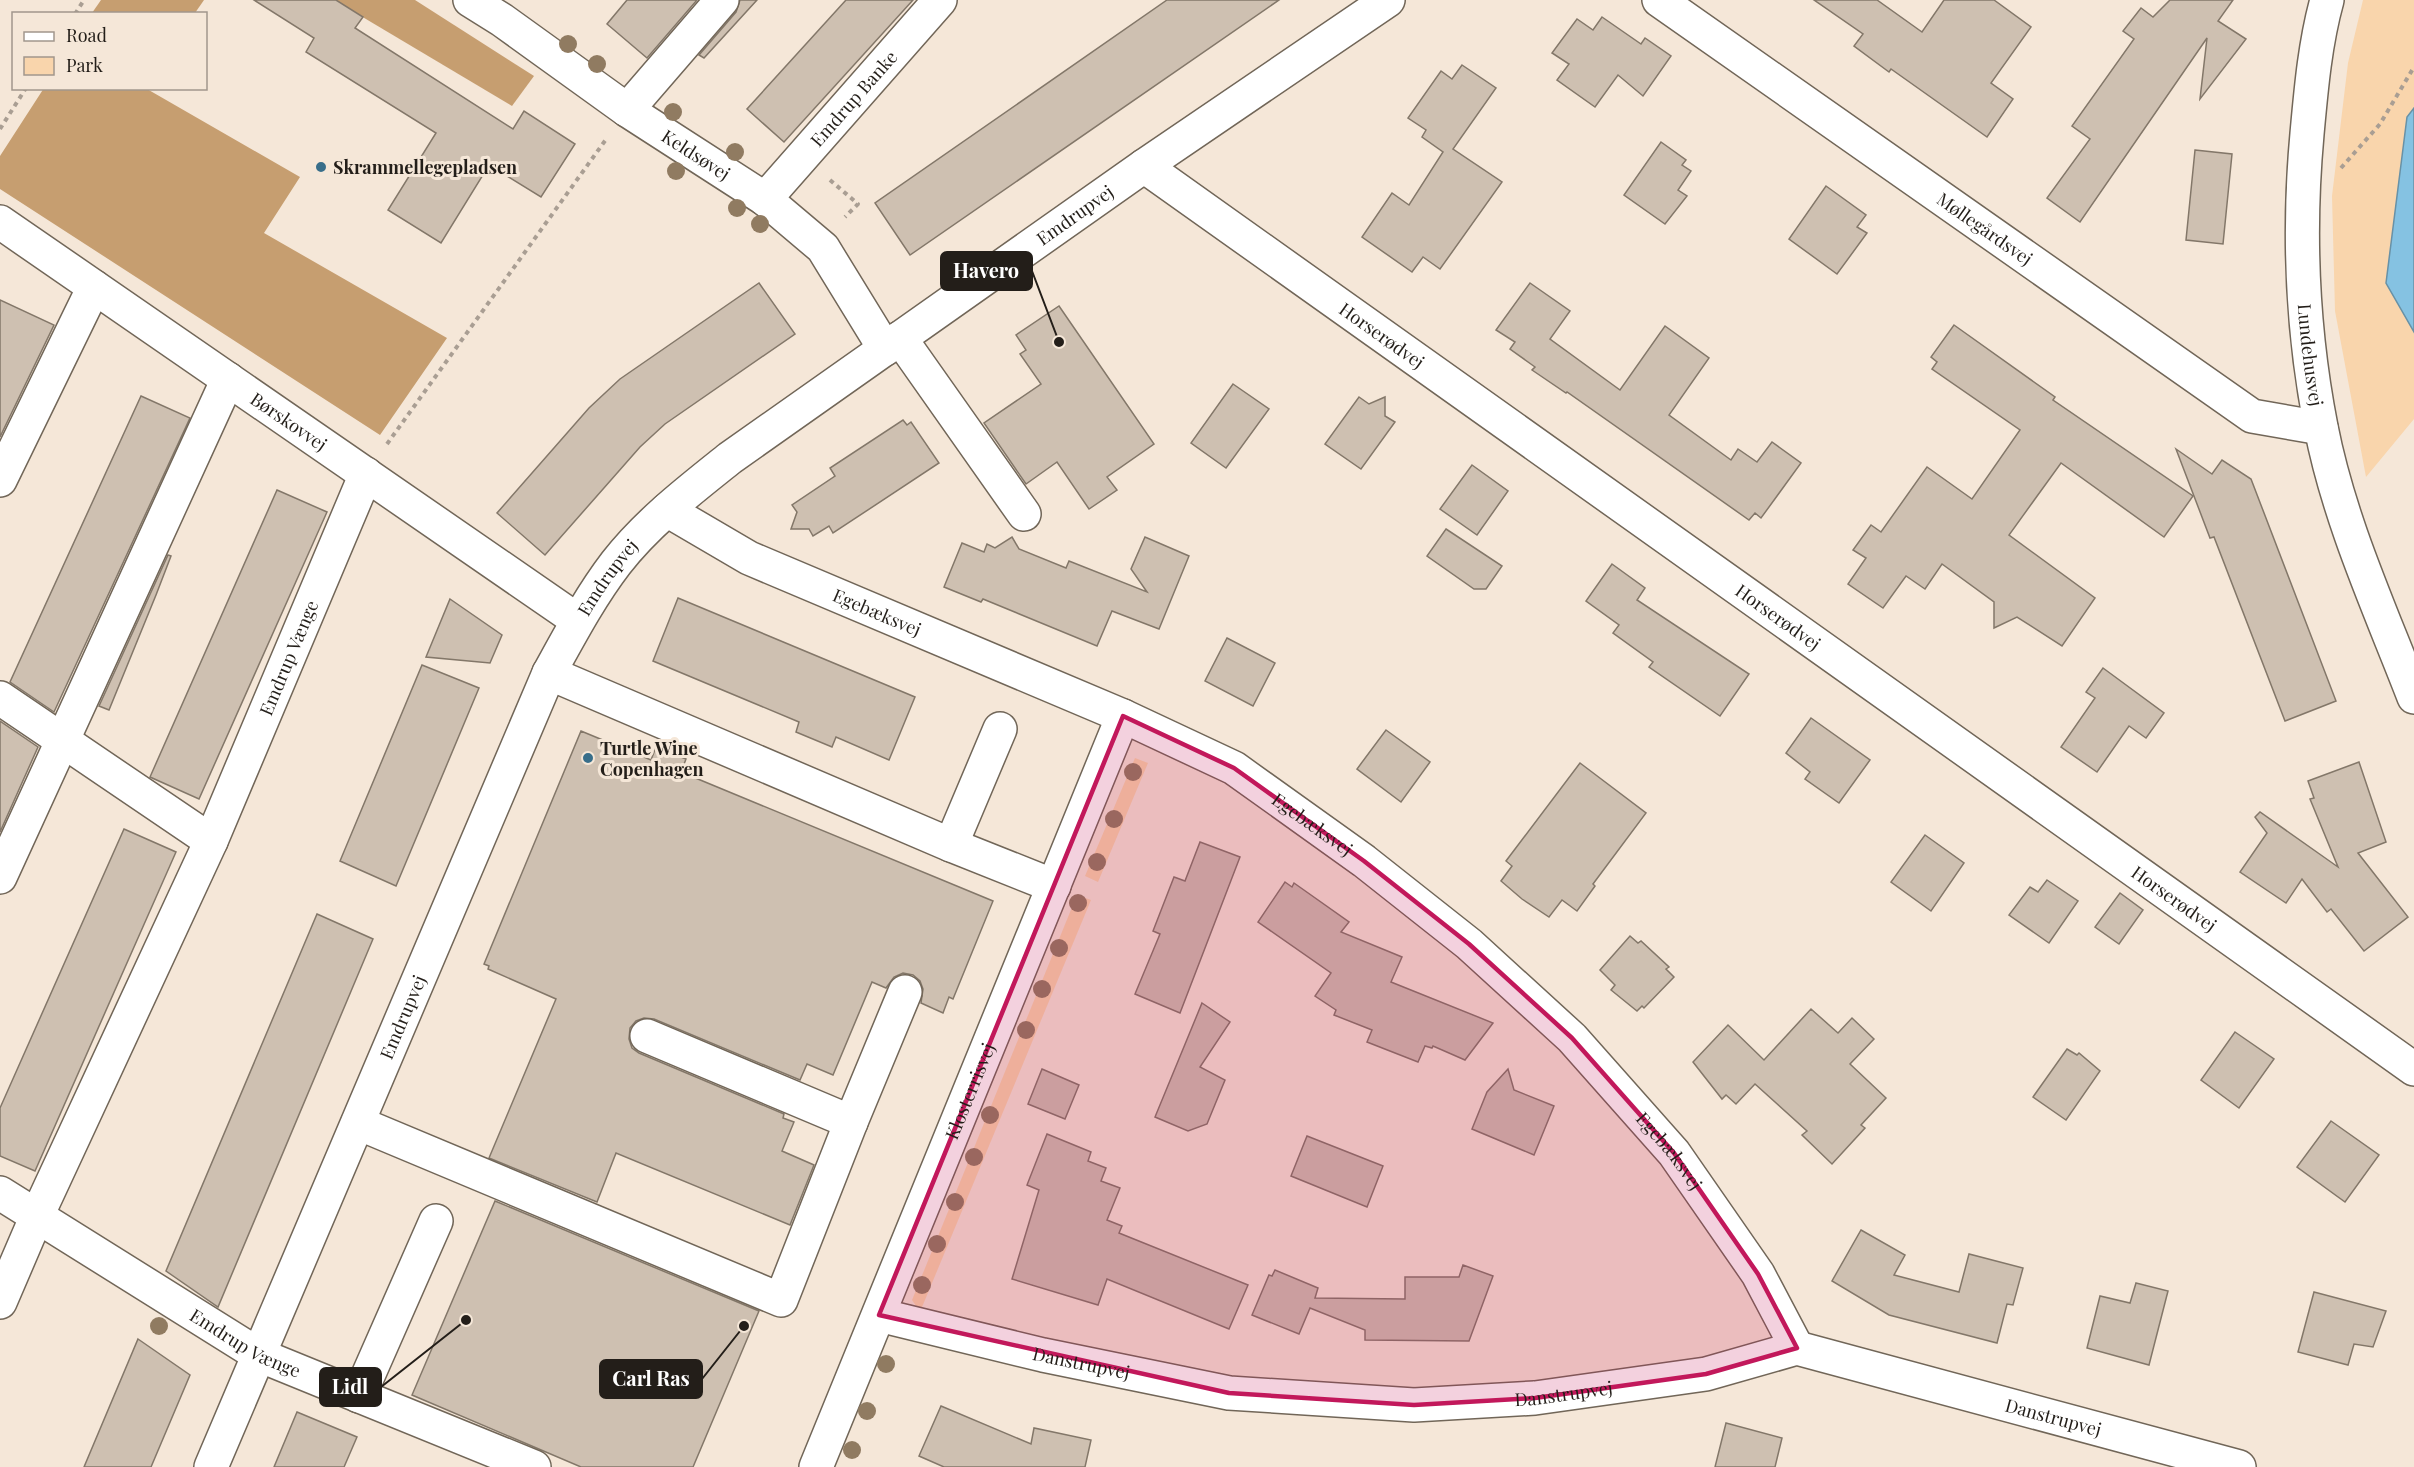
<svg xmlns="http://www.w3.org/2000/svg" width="2414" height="1467" font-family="'Playfair Display',serif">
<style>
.green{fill:#f9d5ac}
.forest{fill:#c69e70}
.water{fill:#85c2e2;stroke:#6891a6;stroke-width:1.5}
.building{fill:#cec0b1;stroke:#837769;stroke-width:1.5}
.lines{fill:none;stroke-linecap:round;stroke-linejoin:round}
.minor-casing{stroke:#716658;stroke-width:36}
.path{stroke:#a99e93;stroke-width:4;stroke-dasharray:4.5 4.5;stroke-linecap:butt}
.minor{stroke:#fff;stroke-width:33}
.tree{fill:#907b61}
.marked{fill:#c2185b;fill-opacity:0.2;stroke:#c2185b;stroke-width:4.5;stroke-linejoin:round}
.poi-dot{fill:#386e8a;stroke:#f5e7d8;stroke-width:2}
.labels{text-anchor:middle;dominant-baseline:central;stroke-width:6;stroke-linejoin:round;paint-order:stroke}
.street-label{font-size:18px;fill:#231e19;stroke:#f5e7d8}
.poi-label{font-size:18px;font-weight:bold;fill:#231e19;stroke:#f5e7d8;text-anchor:start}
.leader{fill:none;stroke:#231e19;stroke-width:2}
.callout-dot{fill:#231e19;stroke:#f5e7d8;stroke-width:2}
.callout{fill:#231e19;stroke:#231e19;stroke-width:2}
.callout-label{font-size:20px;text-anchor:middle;font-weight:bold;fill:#fff}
</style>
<rect width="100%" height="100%" fill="#f5e7d8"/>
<g class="green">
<polygon points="2363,0 2414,0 2414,108 2407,118 2386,283 2414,332 2414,419 2366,477 2335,311 2332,196 2348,63"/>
<polygon points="1135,758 1148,763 1098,882 1085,876"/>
<polygon points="1077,895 1091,900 920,1312 912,1300"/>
</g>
<g class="forest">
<polygon points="101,0 204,0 195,13 92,13"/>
<polygon points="334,0 415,0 534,76 512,106"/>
<polygon points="44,88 147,89 300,177 264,233 447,338 380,435 0,189 0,156"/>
</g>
<polygon class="water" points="2414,108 2414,332 2386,283 2407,117"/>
<g class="building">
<polygon points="254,0 336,0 363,17 355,28 513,129 524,111 575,144 541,197 489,165 441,243 388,210 436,133 306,52 314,38"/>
<polygon points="627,0 697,0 647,58 607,24"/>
<polygon points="740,0 757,0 704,58 699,55 736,12"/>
<polygon points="846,0 913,0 784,142 747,109"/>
<polygon points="1167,0 1279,0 910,255 875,203"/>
<polygon points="1814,0 1877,0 1922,32 1944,0 1994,0 2031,27 1991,83 2013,99 1987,137 1891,69 1889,72 1854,46 1863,34"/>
<polygon points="2170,0 2233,0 2218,21 2246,39 2200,99 2207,38 2080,222 2047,198 2090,139 2072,126 2134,39 2123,31 2141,8 2153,17"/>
<polygon points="1602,17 1641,44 1645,38 1671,56 1643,96 1618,75 1595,107 1557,80 1569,64 1552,53 1577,19 1593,30"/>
<polygon points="1462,65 1496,88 1453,149 1502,182 1440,269 1423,257 1412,272 1362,237 1392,193 1409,205 1443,152 1422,137 1426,130 1408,118 1441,71 1452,79"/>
<polygon points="1661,142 1686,160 1682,165 1691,171 1678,190 1687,196 1665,224 1624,195"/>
<polygon points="2195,150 2232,154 2223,244 2186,240"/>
<polygon points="1826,186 1866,215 1857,227 1867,233 1837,274 1789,239"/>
<polygon points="759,283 795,334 665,424 640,447 545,555 497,513 589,408 620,379"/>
<polygon points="1530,283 1570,311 1550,339 1620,390 1665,326 1709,358 1669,415 1731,460 1738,449 1757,462 1772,442 1801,463 1761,518 1755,513 1749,520 1567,392 1566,393 1532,370 1535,367 1510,349 1515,342 1496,330"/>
<polygon points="0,300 54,325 0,437"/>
<polygon points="1059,306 1154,444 1107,477 1117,490 1089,509 1057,462 1026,484 984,423 1041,384 1020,354 1026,350 1016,335"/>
<polygon points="1954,325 2055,397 2053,400 2193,496 2164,537 2061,463 2009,535 2095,598 2062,646 2017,617 1994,628 1994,602 1942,564 1925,589 1906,576 1883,608 1848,584 1866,558 1853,550 1871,525 1881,532 1927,467 1972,499 2020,430 1932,369 1937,362 1931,357"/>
<polygon points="1233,384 1269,409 1226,468 1191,443"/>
<polygon points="141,396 190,418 54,712 10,682"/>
<polygon points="1359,397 1369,404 1385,397 1385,416 1395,422 1361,469 1325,444"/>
<polygon points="903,420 907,425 911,422 939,463 833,533 829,526 813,536 809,529 791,529 797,512 792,505 835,476 830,468"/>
<polygon points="2176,449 2212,474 2222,460 2251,479 2336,701 2285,721 2214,537 2210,538"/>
<polygon points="1472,465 1508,491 1477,535 1440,509"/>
<polygon points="277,490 327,512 199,799 150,777"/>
<polygon points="1446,529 1502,566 1486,589 1474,589 1427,556"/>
<polygon points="1012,537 1019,549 1066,568 1069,561 1147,592 1131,569 1145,537 1189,556 1159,629 1112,611 1097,646 983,599 981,602 944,587 962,543 984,552 987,544 995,548"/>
<polygon points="168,555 171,556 156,595 109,710 99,706"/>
<polygon points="1612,564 1645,588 1637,600 1749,674 1720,716 1649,667 1653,662 1613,633 1619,625 1586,601"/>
<polygon points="678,598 915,697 889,760 836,737 832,747 796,732 799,722 653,661"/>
<polygon points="450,599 502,635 490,663 426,657"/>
<polygon points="1227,638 1275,663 1253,706 1205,681"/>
<polygon points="422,665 479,688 396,886 340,861"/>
<polygon points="2103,668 2164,713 2146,738 2129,726 2097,772 2061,747 2095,698 2086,692"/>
<polygon points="1811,718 1870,760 1839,803 1805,779 1810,772 1786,753"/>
<polygon points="0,721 38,747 0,832"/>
<polygon points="1386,730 1430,762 1401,802 1357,769"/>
<polygon points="581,731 651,760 656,747 686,759 681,772 993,901 953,999 949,997 943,1013 921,1003 923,989 920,981 913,975 903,973 894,977 886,988 872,982 833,1075 807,1064 800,1080 654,1019 644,1018 636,1021 630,1028 629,1039 632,1048 639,1053 784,1114 783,1118 794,1122 782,1151 814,1165 790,1225 616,1153 597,1202 489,1158 556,999 488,969 489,966 484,964"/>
<polygon points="2359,762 2386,842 2358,853 2408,917 2364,951 2331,909 2327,912 2302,879 2286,903 2240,872 2267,833 2255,817 2260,812 2338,867 2310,799 2314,798 2308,781"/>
<polygon points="1580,763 1646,813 1593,884 1595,886 1577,911 1562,900 1549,917 1522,899 1501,881 1512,866 1506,861"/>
<polygon points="124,829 176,852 35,1171 0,1156 0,1108"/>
<polygon points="1925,835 1964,863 1931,911 1891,882"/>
<polygon points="1200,842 1240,857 1180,1013 1135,994 1160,934 1153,931 1174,877 1185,881"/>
<polygon points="2047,880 2078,901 2049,943 2009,915 2030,887 2038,892"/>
<polygon points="1285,882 1292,887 1294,883 1349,922 1341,932 1402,957 1391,982 1493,1023 1465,1060 1433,1046 1432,1048 1425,1046 1418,1062 1367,1042 1372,1030 1334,1015 1336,1010 1315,996 1331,973 1258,922"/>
<polygon points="2120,893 2143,910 2119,944 2095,927"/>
<polygon points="317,914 373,939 218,1307 166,1271"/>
<polygon points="1630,936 1638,943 1641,941 1669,967 1666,969 1674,977 1644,1008 1642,1006 1637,1011 1611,990 1615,985 1600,970"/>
<polygon points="1202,1003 1230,1022 1200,1067 1225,1080 1207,1124 1188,1131 1155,1117"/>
<polygon points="1811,1009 1838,1033 1852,1018 1874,1039 1850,1064 1886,1098 1861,1125 1865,1128 1832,1164 1802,1135 1807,1131 1755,1084 1736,1104 1726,1095 1722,1099 1693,1062 1728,1025 1764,1060"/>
<polygon points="2235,1032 2274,1059 2239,1108 2201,1080"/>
<polygon points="2067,1049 2077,1055 2079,1053 2100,1071 2066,1120 2033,1097"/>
<polygon points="1042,1069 1079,1085 1065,1119 1028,1104"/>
<polygon points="1508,1069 1514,1090 1554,1106 1534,1155 1472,1129 1487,1092"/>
<polygon points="2331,1121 2379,1155 2345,1202 2297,1167"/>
<polygon points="1047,1134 1091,1152 1088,1161 1106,1168 1101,1181 1120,1188 1107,1220 1122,1226 1119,1233 1248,1285 1229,1329 1107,1279 1098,1305 1012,1279 1039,1190 1027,1185"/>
<polygon points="1307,1136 1383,1166 1367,1207 1291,1176"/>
<polygon points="495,1201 759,1311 693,1467 581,1467 412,1395"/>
<polygon points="1861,1230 1905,1255 1894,1275 1959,1292 1969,1254 2023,1268 2013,1305 2007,1304 1997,1343 1889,1315 1832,1281"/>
<polygon points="1463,1265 1493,1276 1469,1341 1365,1340 1365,1330 1310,1308 1299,1334 1252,1315 1269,1275 1272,1276 1275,1270 1318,1288 1315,1298 1405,1299 1405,1277 1459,1277"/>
<polygon points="2136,1283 2168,1291 2149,1365 2087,1348 2100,1296 2130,1303"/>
<polygon points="2314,1292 2386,1311 2373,1347 2354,1344 2348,1365 2298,1352"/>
<polygon points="138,1339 190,1375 151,1467 84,1467"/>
<polygon points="941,1406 1031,1444 1034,1428 1091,1440 1085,1467 944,1467 919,1456"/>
<polygon points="297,1412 357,1437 344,1467 274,1467"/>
<polygon points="1726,1423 1782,1438 1775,1467 1715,1467"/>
</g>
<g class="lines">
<g class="minor-casing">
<g id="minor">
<path id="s1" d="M470,0L502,20L627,110L765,199L823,248L885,349"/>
<path id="s2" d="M1659,0L2252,416L2321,428"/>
<path id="s3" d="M2327,0C2315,43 2311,90 2307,134C2298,232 2302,330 2321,427C2339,520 2380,609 2414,697"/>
<polyline points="627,110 722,0"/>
<path id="s4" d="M1144,166L2414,1069"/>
<path id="s5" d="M765,199L940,0"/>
<path id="s6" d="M0,222L577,620"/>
<polyline points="900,338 1024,514"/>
<polyline points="0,480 94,287"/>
<path id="s7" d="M667,510L749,558L1123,716L1234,768L1364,861L1469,944L1572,1038L1674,1153L1758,1274L1797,1348"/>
<polyline points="549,673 951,845 1054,886"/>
<polyline points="0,698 211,841"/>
<polyline points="951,845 1000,729"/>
<polyline points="0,877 228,379"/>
<polyline points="647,1036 851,1122"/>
<polyline points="358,1123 781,1300 851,1122 905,992"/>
<path id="s8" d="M0,1193L259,1355L534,1467"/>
<path id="s9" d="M0,1302L36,1218L211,841L366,474"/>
<path id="s10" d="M879,1315L1043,1355L1229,1393L1414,1405L1535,1398L1706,1374L1797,1348L2239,1467"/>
<polyline points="359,1396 436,1221"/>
<path id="s11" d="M211,1467L549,673C570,635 590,597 616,563C648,522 690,490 730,458L1144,166L1388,0"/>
<path id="s12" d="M816,1467L1123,716"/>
</g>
</g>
<g class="path">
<polyline points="75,14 84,0"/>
<polyline points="0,129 26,88"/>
<polyline points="2341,168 2380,124 2414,67"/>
<polyline points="830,180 858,204 845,217"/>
<polyline points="387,444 607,138"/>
</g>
<use href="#minor" class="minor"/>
</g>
<g class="tree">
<circle cx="568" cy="44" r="9"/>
<circle cx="597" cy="64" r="9"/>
<circle cx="673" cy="112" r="9"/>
<circle cx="735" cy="152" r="9"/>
<circle cx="676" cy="171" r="9"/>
<circle cx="737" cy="208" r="9"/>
<circle cx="760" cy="224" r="9"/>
<circle cx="1133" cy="772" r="9"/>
<circle cx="1114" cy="819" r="9"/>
<circle cx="1097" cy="862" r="9"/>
<circle cx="1078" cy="903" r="9"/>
<circle cx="1059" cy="948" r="9"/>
<circle cx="1042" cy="989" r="9"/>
<circle cx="1026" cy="1030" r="9"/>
<circle cx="990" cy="1115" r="9"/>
<circle cx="974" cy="1157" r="9"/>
<circle cx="955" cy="1202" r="9"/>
<circle cx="937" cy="1244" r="9"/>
<circle cx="922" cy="1285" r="9"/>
<circle cx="159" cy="1326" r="9"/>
<circle cx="886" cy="1364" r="9"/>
<circle cx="867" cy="1411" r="9"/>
<circle cx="852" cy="1450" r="9"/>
</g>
<path class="marked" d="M1123,716L1234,768L1364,861L1469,944L1572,1038L1674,1153L1758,1274L1797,1348L1706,1374L1535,1398L1414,1405L1229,1393L879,1315Z"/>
<g class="poi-dot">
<circle cx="321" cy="167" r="6"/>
<circle cx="588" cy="758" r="6"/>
</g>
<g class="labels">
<g class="street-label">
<text stroke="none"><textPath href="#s5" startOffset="134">Emdrup Banke</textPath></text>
<text stroke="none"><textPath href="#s1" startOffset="274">Keldsøvej</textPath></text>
<text stroke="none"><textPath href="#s11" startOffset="1569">Emdrupvej</textPath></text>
<text stroke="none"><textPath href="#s2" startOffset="398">Møllegårdsvej</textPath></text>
<text stroke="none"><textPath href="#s4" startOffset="292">Horserødvej</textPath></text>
<text stroke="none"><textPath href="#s3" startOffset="357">Lundehusvej</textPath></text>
<text stroke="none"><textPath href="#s6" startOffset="351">Børskovvej</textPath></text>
<text stroke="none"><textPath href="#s11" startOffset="975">Emdrupvej</textPath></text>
<text stroke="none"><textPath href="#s7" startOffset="234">Egebæksvej</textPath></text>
<text stroke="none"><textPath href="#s4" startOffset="778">Horserødvej</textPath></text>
<text stroke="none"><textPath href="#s9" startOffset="706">Emdrup Vænge</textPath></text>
<text stroke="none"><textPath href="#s7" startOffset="720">Egebæksvej</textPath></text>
<text stroke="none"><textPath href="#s4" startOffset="1264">Horserødvej</textPath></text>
<text stroke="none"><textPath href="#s11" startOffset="489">Emdrupvej</textPath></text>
<text stroke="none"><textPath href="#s12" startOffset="406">Klosterrisvej</textPath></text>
<text stroke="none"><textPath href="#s7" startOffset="1206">Egebæksvej</textPath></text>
<text stroke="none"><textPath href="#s8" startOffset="288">Emdrup Vænge</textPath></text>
<text stroke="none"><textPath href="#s10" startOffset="208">Danstrupvej</textPath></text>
<text stroke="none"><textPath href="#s10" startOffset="694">Danstrupvej</textPath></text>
<text stroke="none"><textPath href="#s10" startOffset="1198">Danstrupvej</textPath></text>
</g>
<g class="poi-label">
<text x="333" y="167">Skrammellegepladsen</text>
<text x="600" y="748">Turtle Wine<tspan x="600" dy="21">Copenhagen</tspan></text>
</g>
</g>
<path class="leader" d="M1059 342L1032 271M744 1326L702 1379M466 1320L381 1387"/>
<g class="callout-dot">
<circle cx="1059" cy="342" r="6"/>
<circle cx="744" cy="1326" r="6"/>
<circle cx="466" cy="1320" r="6"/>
</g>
<g class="callout">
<rect x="941" y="252" width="91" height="38" rx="6"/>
<rect x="600" y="1360" width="102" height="38" rx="6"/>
<rect x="320" y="1368" width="61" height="38" rx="6"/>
</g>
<g class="callout-label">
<text x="986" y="278">Havero</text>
<text x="651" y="1386">Carl Ras</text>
<text x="350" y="1394">Lidl</text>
</g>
<rect x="12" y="12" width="195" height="78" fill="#f5e7d8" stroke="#a1978c" stroke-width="1.5"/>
<rect x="24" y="32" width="30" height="9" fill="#ffffff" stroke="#a1978c" stroke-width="1.5"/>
<text x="66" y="42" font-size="18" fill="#231e19">Road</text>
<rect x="24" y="57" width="30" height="18" fill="#f9d5ac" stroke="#a1978c" stroke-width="1.5"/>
<text x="66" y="72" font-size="18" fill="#231e19">Park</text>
</svg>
